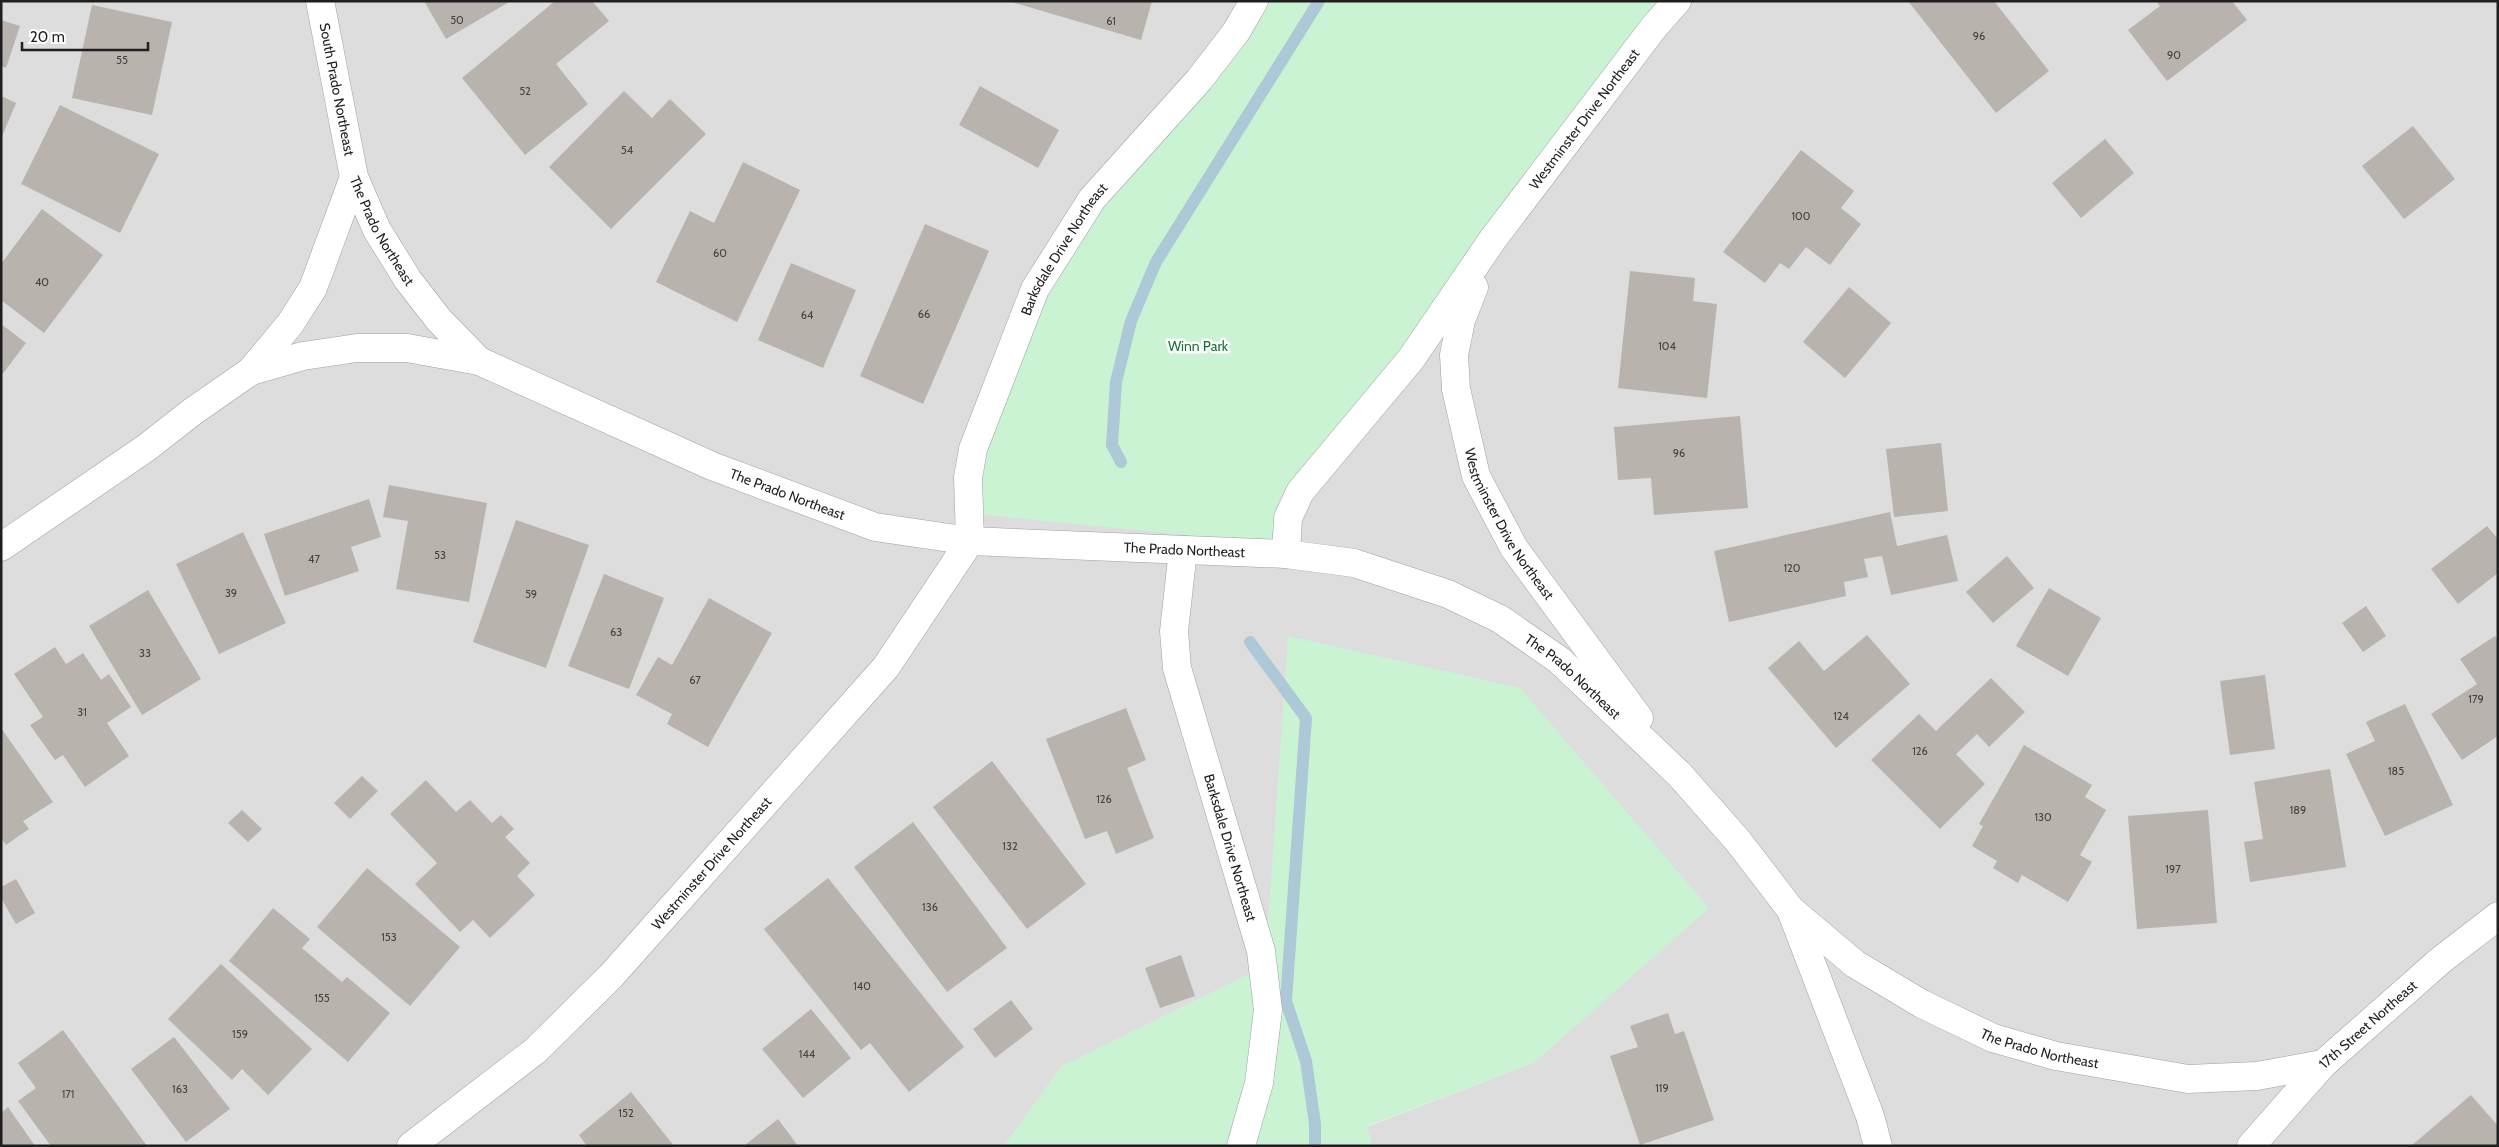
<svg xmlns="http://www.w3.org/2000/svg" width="2499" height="1147" font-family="Cabin,sans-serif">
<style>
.residential{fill:#ddd}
.park{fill:#caf3d3}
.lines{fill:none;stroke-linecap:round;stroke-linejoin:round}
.stream{stroke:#adc8d7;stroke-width:12}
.building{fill:#b8b3ad}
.minor-casing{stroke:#a0a0a0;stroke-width:29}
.minor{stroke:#fff;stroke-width:28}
.labels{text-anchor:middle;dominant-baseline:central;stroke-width:5;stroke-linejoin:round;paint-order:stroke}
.number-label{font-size:11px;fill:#454442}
.street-label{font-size:14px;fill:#1f1f1f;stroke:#fff}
.park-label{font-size:14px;fill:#1a712d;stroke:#fff}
</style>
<rect width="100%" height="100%" fill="#efede7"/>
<polygon class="residential" points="1,1 2498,1 2498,1146 1372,1146 1367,1127 1535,1062 1289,636 1264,985 1062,1066 1004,1146 1,1146"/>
<g class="park">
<polygon points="1260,1 1677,1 1278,544 967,513 1036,260"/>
<polygon points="1288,636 1520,688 1709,908 1535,1062 1367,1126 1372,1146 1004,1146 1062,1066 1265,966 1265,968"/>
</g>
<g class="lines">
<g class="stream">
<polyline points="1121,462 1112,445 1116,382 1131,321 1156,262 1319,1"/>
<polyline points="1250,642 1306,718 1286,1001 1306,1061 1315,1124 1315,1146"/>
</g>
</g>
<g class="building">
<polygon points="424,1 511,1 446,39"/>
<polygon points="555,1 592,1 609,21 556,64 588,104 525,155 462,78"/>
<polygon points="1008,1 1152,1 1141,40"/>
<polygon points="1908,1 1994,1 2049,71 1996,113"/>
<polygon points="2156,1 2232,1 2247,20 2167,81 2128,30 2160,6"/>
<polygon points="92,5 172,22 152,115 72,98"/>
<polygon points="1,20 20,26 6,68 1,66"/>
<polygon points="980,86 1059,130 1038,168 959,125"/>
<polygon points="624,91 652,118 670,99 706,134 611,229 549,167"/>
<polygon points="1,96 16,103 1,139"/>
<polygon points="60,105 159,154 120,233 21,184"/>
<polygon points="2413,126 2455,179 2404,219 2362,166"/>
<polygon points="2105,139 2134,173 2081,218 2052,183"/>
<polygon points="1801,150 1854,191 1841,208 1861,224 1830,265 1806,247 1789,269 1780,263 1765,283 1723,252"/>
<polygon points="743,162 800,190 737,322 656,282 690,211 714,223"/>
<polygon points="42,209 103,255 44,333 1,300 1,264"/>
<polygon points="925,224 989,251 923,404 860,376"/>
<polygon points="791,263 856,290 823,368 758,340"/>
<polygon points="1630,271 1695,278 1693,301 1717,304 1707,398 1618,388"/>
<polygon points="1849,287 1891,323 1845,378 1803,342"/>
<polygon points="1,324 26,343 1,376"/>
<polygon points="1740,416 1748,508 1654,515 1651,478 1618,480 1614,427"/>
<polygon points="1941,443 1948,511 1894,517 1886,449"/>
<polygon points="389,485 487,503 469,602 396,589 408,521 383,517"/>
<polygon points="369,499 381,537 351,547 359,571 285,596 264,534"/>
<polygon points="1890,512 1897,546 1947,535 1958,581 1891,595 1882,556 1864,559 1868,577 1844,582 1846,596 1729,622 1714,551"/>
<polygon points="516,520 589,545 546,668 473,642"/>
<polygon points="2487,526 2498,539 2498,573 2458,604 2431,569"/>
<polygon points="243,532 286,623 219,654 176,564"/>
<polygon points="2007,556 2034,588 1993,623 1966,592"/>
<polygon points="604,574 664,598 629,689 568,666"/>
<polygon points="2049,588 2101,618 2068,676 2016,646"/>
<polygon points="148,590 201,679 142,715 89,626"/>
<polygon points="709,598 772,633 708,747 667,724 672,714 636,695 658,657 672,665"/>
<polygon points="2366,606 2386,636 2363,652 2342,623"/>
<polygon points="1867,635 1910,684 1836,748 1768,668 1799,641 1824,671"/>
<polygon points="2495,636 2498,640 2498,736 2462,760 2431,714 2477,684 2460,659"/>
<polygon points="55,647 66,664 83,653 101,680 109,674 131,707 107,723 129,756 85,787 63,755 55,760 30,725 43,717 14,674"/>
<polygon points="2265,675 2275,749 2230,755 2220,681"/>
<polygon points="1991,678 2025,712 1989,747 1977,734 1956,754 1985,784 1940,829 1871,760 1919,714 1936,731"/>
<polygon points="2405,704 2453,805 2385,836 2346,754 2375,741 2366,722"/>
<polygon points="1126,708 1146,760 1127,768 1154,838 1116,854 1107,831 1085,839 1046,739"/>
<polygon points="1,728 53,802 23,821 29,829 6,845 1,838"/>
<polygon points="2024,745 2092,785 2085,797 2106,810 2080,855 2092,862 2068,902 2022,875 2018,883 1993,868 1997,861 1972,846 1983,826 1979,824"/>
<polygon points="992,761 1086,884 1027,929 933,807"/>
<polygon points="2330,769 2346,867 2250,882 2244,842 2263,839 2254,782"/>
<polygon points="362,776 378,791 350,819 334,803"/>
<polygon points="426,780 456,812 470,800 492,823 501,815 514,829 505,837 530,863 517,876 535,895 490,938 473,920 460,932 415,884 437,863 390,814"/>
<polygon points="242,810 262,829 248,842 228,823"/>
<polygon points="2208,810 2217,923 2137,929 2128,816"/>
<polygon points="913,822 1007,948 947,992 854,867"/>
<polygon points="367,868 460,947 410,1006 317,927"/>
<polygon points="828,878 964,1047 909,1092 870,1043 861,1050 764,929"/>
<polygon points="16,879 35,913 16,924 1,898 1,887"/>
<polygon points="273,908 310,939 302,948 342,982 347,977 390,1013 348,1062 229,961"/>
<polygon points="1181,955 1195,996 1160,1008 1145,968"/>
<polygon points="221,964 312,1049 268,1095 242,1069 232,1080 168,1019"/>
<polygon points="1011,1000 1033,1029 995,1058 973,1029"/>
<polygon points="811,1009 851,1058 803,1098 762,1049"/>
<polygon points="1668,1013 1675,1034 1684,1031 1714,1120 1640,1145 1610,1056 1638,1047 1630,1026"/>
<polygon points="63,1030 147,1146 51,1146 18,1101 36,1088 18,1063"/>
<polygon points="174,1037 230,1109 186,1142 131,1069"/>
<polygon points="631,1092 674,1146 587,1146 579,1135"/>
<polygon points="2471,1095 2498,1126 2498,1146 2411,1146"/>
<polygon points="8,1107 35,1146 1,1146 1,1113"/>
<polygon points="778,1119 798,1146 744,1146"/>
</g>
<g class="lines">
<g class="minor-casing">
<g id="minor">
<path id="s1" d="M320,1L354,177L377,230L408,280L439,320L479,361"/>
<path id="s2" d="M1474,287L1461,320L1454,355L1456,389L1476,476L1514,548L1639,718"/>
<path id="s3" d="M251,371L303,356L357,348H407L479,361L712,466L875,527L970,541L1286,554L1354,563L1448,594L1500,619L1559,660L1680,775L1738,841L1791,910L1855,964L1922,1004L1993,1038L2056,1056L2188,1079L2257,1076L2323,1064"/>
<polyline points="1,547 146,448 192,412 251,371 290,324 313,288 354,177"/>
<path id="s4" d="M1183,550L1174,631L1177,668L1261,951L1268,1010L1259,1083L1241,1146"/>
<path id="s5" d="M1286,554L1288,518L1300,492L1411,359L1493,239L1654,27L1677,1"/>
<polyline points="1792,913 1870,1116 1878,1146"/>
<path id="s6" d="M411,1146L535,1051L611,976L886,667L970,541L968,478L973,449L1035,289L1092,199L1199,80L1236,32L1254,1"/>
<path id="s7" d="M2251,1146L2323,1064L2441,960L2498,916"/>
</g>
</g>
<use href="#minor" class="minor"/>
</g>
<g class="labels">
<g class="number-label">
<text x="457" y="20">50</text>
<text x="1111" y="21">61</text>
<text x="1979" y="36">96</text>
<text x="2174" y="55">90</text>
<text x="122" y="60">55</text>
<text x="525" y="91">52</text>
<text x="627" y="150">54</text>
<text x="1801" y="216">100</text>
<text x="720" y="253">60</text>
<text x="42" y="282">40</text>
<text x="924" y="314">66</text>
<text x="807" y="315">64</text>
<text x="1667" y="346">104</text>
<text x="1679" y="453">96</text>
<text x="440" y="555">53</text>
<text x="314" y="559">47</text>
<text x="1792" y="568">120</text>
<text x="231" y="593">39</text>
<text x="531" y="594">59</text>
<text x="616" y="632">63</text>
<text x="145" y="653">33</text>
<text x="695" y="680">67</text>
<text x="2476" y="699">179</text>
<text x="82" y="712">31</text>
<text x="1841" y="716">124</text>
<text x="1920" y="751">126</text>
<text x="2396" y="771">185</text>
<text x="1104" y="799">126</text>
<text x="2298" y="810">189</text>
<text x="2043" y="817">130</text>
<text x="1010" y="846">132</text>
<text x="2173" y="869">197</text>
<text x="930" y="907">136</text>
<text x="389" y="937">153</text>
<text x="862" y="986">140</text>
<text x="322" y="998">155</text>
<text x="240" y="1034">159</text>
<text x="807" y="1054">144</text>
<text x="1662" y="1088">119</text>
<text x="180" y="1089">163</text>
<text x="68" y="1094">171</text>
<text x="626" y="1113">152</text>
</g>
<g class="street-label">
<text stroke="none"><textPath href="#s1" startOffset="90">South Prado Northeast</textPath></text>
<text stroke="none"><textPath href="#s5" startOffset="534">Westminster Drive Northeast</textPath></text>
<text stroke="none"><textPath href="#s1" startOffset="240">The Prado Northeast</textPath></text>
<text stroke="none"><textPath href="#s6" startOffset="1141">Barksdale Drive Northeast</textPath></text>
<text stroke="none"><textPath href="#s3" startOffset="568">The Prado Northeast</textPath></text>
<text stroke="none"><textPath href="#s2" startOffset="252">Westminster Drive Northeast</textPath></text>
<text stroke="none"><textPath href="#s3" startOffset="972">The Prado Northeast</textPath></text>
<text stroke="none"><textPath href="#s3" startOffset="1392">The Prado Northeast</textPath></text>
<text stroke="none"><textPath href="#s4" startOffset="306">Barksdale Drive Northeast</textPath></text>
<text stroke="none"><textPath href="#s6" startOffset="414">Westminster Drive Northeast</textPath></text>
<text stroke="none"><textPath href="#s7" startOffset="169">17th Street Northeast</textPath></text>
<text stroke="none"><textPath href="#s3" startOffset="2001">The Prado Northeast</textPath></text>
</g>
<g class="park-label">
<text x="1198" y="346">Winn Park</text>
</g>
</g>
<rect width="2499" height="1147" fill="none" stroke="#1f1f1f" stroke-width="5"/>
<path d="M22 42v8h126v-8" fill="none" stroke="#1f1f1f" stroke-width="2.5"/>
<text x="30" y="42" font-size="15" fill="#1f1f1f" stroke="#ffffff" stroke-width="4" paint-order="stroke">20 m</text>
</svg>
